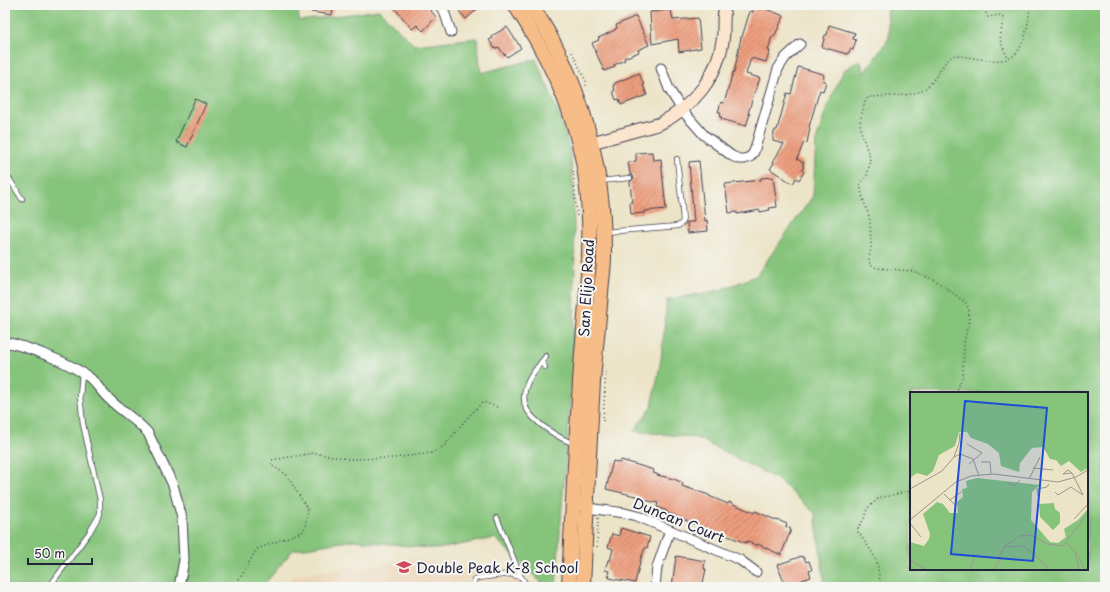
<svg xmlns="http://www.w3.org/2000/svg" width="1110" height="592" font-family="'Playpen Sans',sans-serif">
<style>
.built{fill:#ecd7ba}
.green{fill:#86c47b;stroke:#54735b;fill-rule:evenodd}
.building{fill:url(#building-hatch)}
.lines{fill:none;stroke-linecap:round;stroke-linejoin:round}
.lane-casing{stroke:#403f50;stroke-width:6}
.street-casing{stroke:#403f50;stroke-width:11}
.secondary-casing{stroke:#403f50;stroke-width:14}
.primary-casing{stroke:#403f50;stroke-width:16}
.path{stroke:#403f50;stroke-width:1.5;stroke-dasharray:1 3;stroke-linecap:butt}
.lane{stroke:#fff;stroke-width:4.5}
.street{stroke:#fff;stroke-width:9}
.secondary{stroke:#fce5cf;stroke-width:12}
.primary{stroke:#f7bd88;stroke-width:14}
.labels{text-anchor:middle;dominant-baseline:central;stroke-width:4;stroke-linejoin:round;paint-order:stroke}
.street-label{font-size:14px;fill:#22223b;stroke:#f6f6f2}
.poi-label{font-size:14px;fill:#22223b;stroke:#f6f6f2;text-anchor:start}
.inset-road{fill:none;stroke:#9b968f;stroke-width:1}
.view{fill:#1d4ed8;fill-opacity:0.15;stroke:#1d4ed8;stroke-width:2}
.inset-edge{fill:none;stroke:#22223b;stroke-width:2}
</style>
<defs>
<pattern id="building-hatch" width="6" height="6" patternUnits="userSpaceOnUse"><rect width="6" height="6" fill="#ed9e7e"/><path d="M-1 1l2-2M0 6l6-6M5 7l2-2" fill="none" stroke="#c08068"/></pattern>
</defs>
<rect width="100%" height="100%" fill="#f6f6f2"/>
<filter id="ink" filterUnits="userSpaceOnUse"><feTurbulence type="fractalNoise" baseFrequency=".025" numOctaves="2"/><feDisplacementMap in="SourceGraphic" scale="8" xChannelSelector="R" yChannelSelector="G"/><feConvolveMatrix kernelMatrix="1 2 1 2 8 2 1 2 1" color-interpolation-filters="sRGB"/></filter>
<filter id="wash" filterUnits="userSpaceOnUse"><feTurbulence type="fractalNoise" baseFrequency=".012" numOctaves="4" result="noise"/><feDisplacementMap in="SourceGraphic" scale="16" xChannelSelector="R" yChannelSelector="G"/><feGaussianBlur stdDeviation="0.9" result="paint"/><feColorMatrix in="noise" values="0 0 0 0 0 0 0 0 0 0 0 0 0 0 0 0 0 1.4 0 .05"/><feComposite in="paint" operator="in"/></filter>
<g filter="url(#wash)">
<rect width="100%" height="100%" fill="#ece4c7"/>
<polygon class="built" points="414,559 545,585 545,587 286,587 294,575"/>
<g class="green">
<path d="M5,5H298L299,21L379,10L414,45L477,38L481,73L536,59C549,92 567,126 571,161C574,183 573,206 574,228C578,348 564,467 556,587H546L495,538L437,549L354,540L293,550L262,587H5Z"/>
<path d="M887,5H1105V587H825L815,513L777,479L697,438L634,431L652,406L661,360L667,300L720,290L756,276L813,196L816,141L828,104L844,70L860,60L864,73L889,38ZM911,393H1087V569H911Z"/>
</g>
<g id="blocks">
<g class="building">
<polygon points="312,5 333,6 332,15 311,12"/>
<polygon points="392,5 426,5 436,17 423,31 417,25 412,29"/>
<polygon points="458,5 482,5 466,19 459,11 461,9"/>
<polygon points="756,5 784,16 774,37 772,36 768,51 770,51 766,62 751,58 746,74 760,78 755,93 754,93 748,114 750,114 746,126 721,119 722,117 720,117 721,112 718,112 721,102 724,103 733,72 734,73 741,37 742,37 750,11 753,12"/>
<polygon points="671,10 673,20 698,18 701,48 679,52 678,39 652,44 650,12"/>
<polygon points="636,16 649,45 638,50 639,52 624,58 625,60 614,65 615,67 604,71 592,43 599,40 598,38 615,30 615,29 617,28 616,25"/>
<polygon points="829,25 855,33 853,39 856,40 853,50 850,49 849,53 847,53 847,54 822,47 825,35 827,35"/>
<polygon points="507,27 521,48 507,57 505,54 504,55 499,47 495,49 489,40 493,38 492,36 495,34"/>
<polygon points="798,67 823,74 824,76 823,81 826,82 823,91 820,90 818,96 809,127 810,128 807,143 804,142 797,159 804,163 802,165 804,166 802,170 804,172 799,180 796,178 793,184 770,169 774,163 773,162 774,160 784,144 773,141 773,136 775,130 777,130 787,93 791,94"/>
<polygon points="639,73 644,85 643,85 647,95 621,105 619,99 616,100 613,91 615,90 613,85 615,84 615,83"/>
<polygon points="195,99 206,104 187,147 176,142"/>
<polygon points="652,152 653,160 661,159 666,209 644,211 644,213 631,214 630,202 632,202 630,182 634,178 633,176 630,174 628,162 636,161 636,153"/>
<polygon points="699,161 705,221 707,220 708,231 688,233 687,222 694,222 689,162"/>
<polygon points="773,177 777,207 769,208 770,210 760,212 760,210 737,214 737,212 729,213 725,184 761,180 761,178"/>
<polygon points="621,460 654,470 653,473 657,474 657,475 674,479 683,483 682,486 709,495 709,496 728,504 729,502 754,513 755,511 778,521 778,520 787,524 786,527 790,528 790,530 791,530 781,555 758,544 757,546 747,541 746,543 720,533 719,535 673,515 667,513 667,511 657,507 658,503 640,499 640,497 606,489 613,461 620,463"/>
<polygon points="621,528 650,537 647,548 645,548 641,558 635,583 609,578 610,576 608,575 609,571 605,570 608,560 610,561 613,549 608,547 612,534 619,536"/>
<polygon points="676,556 705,561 704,569 706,569 703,583 698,583 698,587 672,587"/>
<polygon points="802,556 803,558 804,558 806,562 809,561 812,570 809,571 811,577 802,580 805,587 786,587 777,565"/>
</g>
</g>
</g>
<g filter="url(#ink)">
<use href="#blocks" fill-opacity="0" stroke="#403f50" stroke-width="1"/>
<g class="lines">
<g class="lane-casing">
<g id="lane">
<polyline points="5,177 10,180 22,199"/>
<polyline points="600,181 630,178"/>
<polyline points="605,232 678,226 683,222 682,207 677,159"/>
<path d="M546,356C540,365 531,373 527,384C524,390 523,401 526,408C534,423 560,439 575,444"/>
<polyline points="541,362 545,367"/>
<polyline points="497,518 521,577"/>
<polyline points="473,586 474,580 478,578 510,574 521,577 528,587"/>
<polyline points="49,587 89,533 100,514 100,500 83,424 80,396 82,373"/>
</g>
</g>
<g class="street-casing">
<g id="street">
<polyline points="439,5 444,11 451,32"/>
<polyline points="722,5 724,14"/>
<polyline points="661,68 669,89 682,110 704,135 732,156 739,159 744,159 750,157 754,152 778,69 785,58 800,44"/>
<path d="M5,342C29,347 71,363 90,378C97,384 102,393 109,399C121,411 137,420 148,433L173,485L182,518L184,560L179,587"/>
<polyline points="587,508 625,513 637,516 740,560 756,572"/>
<polyline points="655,587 657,567 670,530"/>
</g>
</g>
<g class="secondary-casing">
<path id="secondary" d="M583,145L659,124C693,107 718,77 723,38C724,30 723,22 724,14"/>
</g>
<g class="primary-casing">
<g id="primary">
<path d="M515,5C543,48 567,94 579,144C598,217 586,293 581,367C576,440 572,514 569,587"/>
<path d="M531,5C581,79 605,167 604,256C604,268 602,280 601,292C599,322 595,352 593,382C589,450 586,519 583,587"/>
</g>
</g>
<g class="path">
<polyline points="987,5 986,14 988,17 999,15 1003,18 1000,40 1008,59"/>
<polyline points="572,52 586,81 586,87"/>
<polyline points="573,171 577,217"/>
<path d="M956,393L963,375L964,341L969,321V310L965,302L935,280L912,271L877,268L870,265L869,259L871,248L870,220L862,195L860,184L867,175L869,167L870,158L862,135L860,122L865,101L869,97C883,96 913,97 924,89C937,81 942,60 955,55C969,57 993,63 1007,59C1025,54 1029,21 1030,5"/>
<polyline points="603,421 606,369"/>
<polyline points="597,547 598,517"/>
<polyline points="235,587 257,549 304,531 308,510 286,474 272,466 272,460 314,453 348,459 394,458 432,453 444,446 468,417 483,402 497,407"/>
<polyline points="881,587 877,563 872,552 858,532 858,528 864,519 867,509 879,498 911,491"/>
</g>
<use href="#lane" class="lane"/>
<use href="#street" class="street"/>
<use href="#secondary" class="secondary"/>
<use href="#primary" class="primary"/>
</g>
</g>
<defs>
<g id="school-bare" transform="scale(1.2)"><path d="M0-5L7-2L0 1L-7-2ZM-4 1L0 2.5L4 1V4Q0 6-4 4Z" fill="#d1495b" stroke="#f6f6f2" stroke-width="2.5" paint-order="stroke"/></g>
</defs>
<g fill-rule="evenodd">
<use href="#school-bare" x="404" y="567"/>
</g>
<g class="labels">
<g class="street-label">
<text transform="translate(586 288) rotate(-87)">San Elijo Road</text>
<text transform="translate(679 520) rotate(22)">Duncan Court</text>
</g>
<g class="poi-label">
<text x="416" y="567">Double Peak K-8 School</text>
</g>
</g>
<g transform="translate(910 392)">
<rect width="178" height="178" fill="#ece4c7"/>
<path d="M0,0H178V76L171,80L159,69L151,74L146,68L140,67L133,55L122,56L110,71L109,80L91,74L89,61L78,52L61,46L57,40H49L45,54L29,63L23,79L17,84L7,81L0,86ZM67,86L130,93L122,100L121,128L140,150L148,151L156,145L154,137L168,128L178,117V178H0V150L14,154L19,147L20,142L13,122L27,110L33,112L40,121H48L47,110L53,105L52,97L57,96L56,89ZM144,111L145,117L150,121V131L143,138L130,125L129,112Z" fill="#86c47b"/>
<path class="inset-road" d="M57,52L72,61L59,72M44,65L49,51L50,41M71,70H80L81,82M123,76L143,78M119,87L130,65M97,91L104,94L110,88M0,97L32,79L44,65L50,62L63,67L69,84M145,100L148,103L161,95L173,103L162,81L153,82L158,78L162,81M34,102L45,113M128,104L127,97L137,95L139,92M40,108L51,100M164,127L178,112M0,128L46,90L61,84L84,82L148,90L166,85L178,78M0,131L11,145M157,151L166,161L169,178M94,155L114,154L137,174V178M169,166L173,175L178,178M0,168L17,178M60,178L64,165L69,161M82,178L88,173L89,165L95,154L110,144L121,143L137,152L153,154L178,121"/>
<path class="view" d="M55,9L137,16L123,169L41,162Z"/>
<rect width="178" height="178" class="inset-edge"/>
</g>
<rect width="1110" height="592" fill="none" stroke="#f6f6f2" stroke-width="20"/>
<path d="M28 558v6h64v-6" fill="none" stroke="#22223b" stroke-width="2"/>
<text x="34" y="558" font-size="12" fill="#22223b" stroke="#f6f6f2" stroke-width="3" paint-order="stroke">50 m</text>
</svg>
